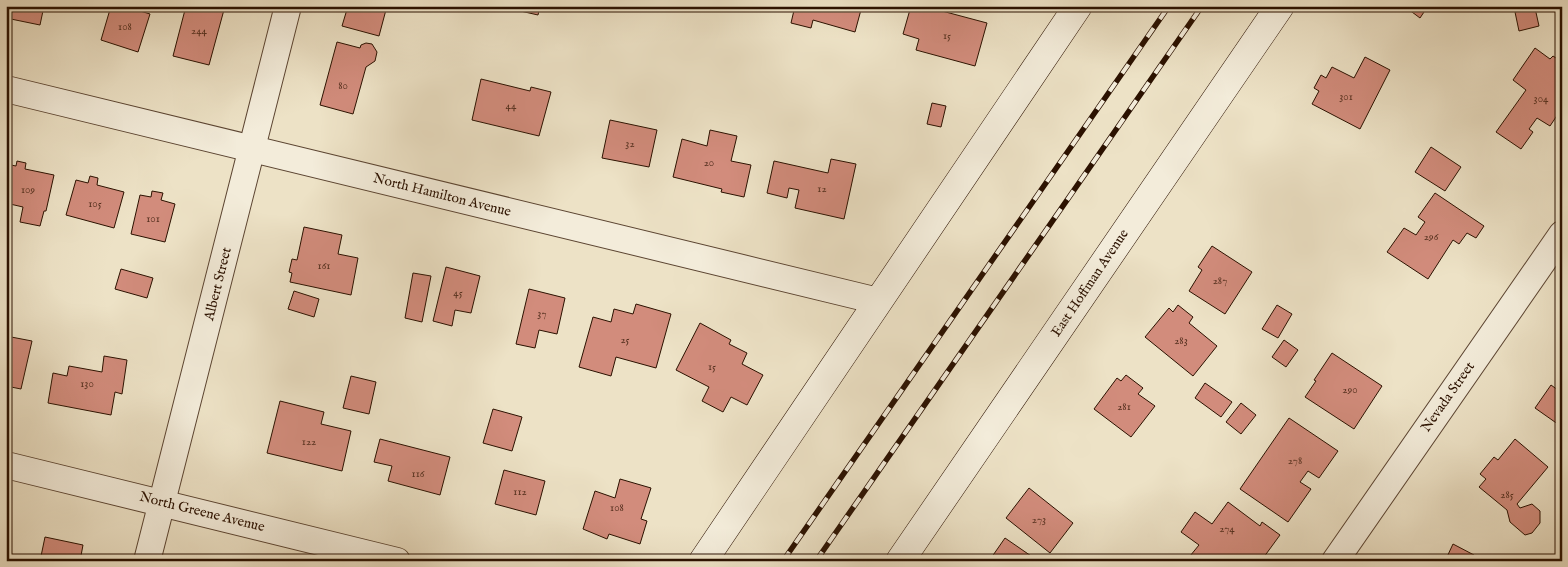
<svg xmlns="http://www.w3.org/2000/svg" width="1568" height="567" font-family="'IM FELL English',serif">
<style>
.building{fill:#d28c7c;stroke:#2b1100}
.lines{fill:none;stroke-linecap:round;stroke-linejoin:round}
.street-casing{stroke:#5c4532;stroke-width:28}
.secondary-casing{stroke:#2b1100;stroke-width:29}
.street{stroke:#f3ecda;stroke-width:26}
.secondary{stroke:#f3ecda;stroke-width:28}
.rail-casing{stroke:#2b1100;stroke-width:5.5}
.rail{stroke:#f3ecda;stroke-width:4;stroke-dasharray:11;stroke-linecap:butt}
.labels{text-anchor:middle;dominant-baseline:central;stroke-width:4;stroke-linejoin:round;paint-order:stroke}
.number-label{font-size:11px;fill:#55301f}
.street-label{font-size:14px;fill:#2b1100;stroke:#f3ecda}
</style>
<rect width="100%" height="100%" fill="#ede2c6"/>
<filter id="stains"><feTurbulence type="fractalNoise" baseFrequency=".004" numOctaves="4"/><feColorMatrix values="0 0 0 0 .2 0 0 0 0 .09 0 0 0 0 .02 0 0 0 .5 -.17"/></filter>
<radialGradient id="worn" r=".72"><stop offset=".6" stop-color="#630" stop-opacity="0"/><stop offset="1" stop-color="#630" stop-opacity=".3"/></radialGradient>
<g class="building">
<polygon points="6,6 44,6 40,25 6,18"/>
<polygon points="111,6 124,6 150,14 138,52 101,40"/>
<polygon points="186,6 225,6 209,65 173,56"/>
<polygon points="348,6 387,6 379,36 342,26"/>
<polygon points="517,6 540,6 538,15 516,10"/>
<polygon points="795,6 862,6 855,32 813,20 811,28 791,23"/>
<polygon points="911,6 943,6 942,11 987,23 975,66 916,50 919,39 903,34"/>
<polygon points="1404,6 1428,6 1420,18"/>
<polygon points="1535,8 1539,26 1519,31 1515,12"/>
<polygon points="337,42 360,48 361,45 366,43 372,44 377,52 375,61 366,67 353,114 320,105"/>
<polygon points="1535,48 1550,59 1553,56 1562,62 1562,108 1550,126 1537,118 1529,129 1533,132 1521,149 1496,132 1526,90 1513,80"/>
<polygon points="1365,57 1390,70 1360,129 1312,104 1319,91 1314,88 1321,75 1326,78 1332,67 1354,78"/>
<polygon points="481,79 530,91 531,87 551,92 539,136 472,120"/>
<polygon points="932,103 946,106 941,127 927,124"/>
<polygon points="610,120 657,130 649,167 602,158"/>
<polygon points="710,130 737,136 731,161 751,165 744,197 721,192 722,189 673,177 682,139 707,146"/>
<polygon points="1431,147 1461,167 1445,191 1415,172"/>
<polygon points="831,159 856,164 844,219 795,208 799,190 789,188 787,198 767,193 774,161 828,173"/>
<polygon points="17,161 26,163 25,169 54,175 46,211 44,211 40,226 20,222 23,207 10,204 6,216 6,164 16,166"/>
<polygon points="90,176 98,178 97,185 124,192 114,228 66,215 76,180 88,183"/>
<polygon points="152,191 163,193 161,200 175,204 165,242 131,234 140,195 151,197"/>
<polygon points="1435,193 1484,226 1476,238 1467,233 1459,244 1453,240 1428,279 1387,252 1404,228 1416,235 1425,222 1418,217"/>
<polygon points="304,227 342,235 338,254 358,258 351,295 290,282 292,273 289,272 292,259 297,260"/>
<polygon points="1212,246 1252,272 1225,314 1189,291 1202,270 1198,267"/>
<polygon points="446,267 480,276 471,313 455,310 452,326 433,321"/>
<polygon points="121,269 153,278 147,298 115,289"/>
<polygon points="413,273 431,276 422,322 405,318"/>
<polygon points="529,289 565,298 557,334 539,330 535,348 516,344"/>
<polygon points="294,291 319,299 314,317 288,309"/>
<polygon points="636,304 671,314 656,368 616,357 611,376 579,367 593,317 611,322 614,309 633,314"/>
<polygon points="1178,305 1193,317 1189,323 1217,346 1193,376 1145,337 1169,308 1173,312"/>
<polygon points="1277,305 1292,314 1278,338 1262,329"/>
<polygon points="700,323 731,340 729,344 747,353 742,364 763,375 747,405 731,397 723,412 702,401 709,387 676,370"/>
<polygon points="6,336 32,341 21,389 6,386"/>
<polygon points="1284,340 1298,350 1286,367 1272,357"/>
<polygon points="1332,353 1382,386 1354,429 1305,397 1316,381 1314,380"/>
<polygon points="104,356 127,360 122,394 115,392 111,415 48,403 53,373 67,376 69,366 102,372"/>
<polygon points="1126,375 1143,388 1138,394 1155,406 1131,437 1094,409 1117,378 1121,381"/>
<polygon points="351,376 376,382 369,414 343,408"/>
<polygon points="1205,383 1232,402 1221,417 1195,398"/>
<polygon points="1551,385 1562,393 1562,427 1535,408"/>
<polygon points="280,401 324,412 321,424 351,431 342,471 267,453"/>
<polygon points="1241,403 1256,415 1241,434 1226,422"/>
<polygon points="493,409 522,417 512,451 483,443"/>
<polygon points="1289,418 1338,451 1319,478 1308,471 1300,482 1311,489 1288,522 1240,489"/>
<polygon points="380,439 450,457 440,495 388,481 392,466 374,462"/>
<polygon points="1515,439 1548,467 1517,504 1520,508 1532,504 1540,511 1540,523 1532,533 1525,535 1510,522 1507,510 1479,487 1486,479 1480,474 1494,457 1498,460"/>
<polygon points="504,470 545,481 536,515 495,504"/>
<polygon points="620,479 651,488 641,519 647,521 640,544 609,534 607,539 583,529 595,491 615,498"/>
<polygon points="1029,488 1073,523 1050,553 1006,518"/>
<polygon points="1228,502 1260,526 1262,522 1280,535 1261,561 1257,561 1253,558 1252,561 1248,561 1243,557 1240,561 1196,561 1190,556 1199,545 1181,532 1195,512 1212,524"/>
<polygon points="45,537 83,545 80,561 40,561"/>
<polygon points="1005,538 1034,558 1032,561 989,561"/>
<polygon points="1453,544 1474,555 1471,561 1450,561 1446,559"/>
</g>
<g class="lines">
<g class="street-casing">
<g id="street">
<polyline points="6,89 878,301"/>
<polyline points="6,465 397,561"/>
<polyline points="147,561 288,6"/>
<polyline points="1335,561 1562,234"/>
</g>
</g>
<g class="secondary-casing">
<g id="secondary">
<polyline points="703,561 1078,6"/>
<polyline points="900,561 1280,6"/>
</g>
</g>
<use href="#street" class="street"/>
<use href="#secondary" class="secondary"/>
<g class="rail-casing">
<g id="rail">
<polyline points="783,561 1169,6"/>
<polyline points="816,561 1202,6"/>
</g>
</g>
<use href="#rail" class="rail"/>
</g>
<g class="labels">
<g class="number-label">
<text x="125" y="27">108</text>
<text x="199" y="31">244</text>
<text x="947" y="36">15</text>
<text x="343" y="86">80</text>
<text x="1346" y="97">301</text>
<text x="1541" y="99">304</text>
<text x="511" y="106">44</text>
<text x="630" y="144">32</text>
<text x="709" y="163">20</text>
<text x="822" y="189">12</text>
<text x="28" y="190">109</text>
<text x="95" y="204">105</text>
<text x="153" y="219">101</text>
<text x="1431" y="237">296</text>
<text x="324" y="266">161</text>
<text x="1220" y="281">287</text>
<text x="458" y="293">45</text>
<text x="542" y="314">37</text>
<text x="625" y="340">25</text>
<text x="1181" y="341">283</text>
<text x="712" y="367">15</text>
<text x="87" y="384">130</text>
<text x="1350" y="390">290</text>
<text x="1124" y="407">281</text>
<text x="309" y="442">122</text>
<text x="1295" y="461">278</text>
<text x="418" y="474">116</text>
<text x="520" y="492">112</text>
<text x="1507" y="495">285</text>
<text x="617" y="508">108</text>
<text x="1039" y="520">273</text>
<text x="1227" y="529">274</text>
</g>
<g class="street-label">
<text transform="translate(442 195) rotate(14)">North Hamilton Avenue</text>
<text transform="translate(1090 283) rotate(-56)">East Hoffman Avenue</text>
<text transform="translate(218 284) rotate(-76)">Albert Street</text>
<text transform="translate(1448 397) rotate(-55)">Nevada Street</text>
<text transform="translate(202 512) rotate(14)">North Greene Avenue</text>
</g>
</g>
<rect width="1568" height="567" fill="none" stroke="#ede2c6" stroke-width="25"/>
<rect x="8" y="8" width="1553" height="552" fill="none" stroke="#2b1100" stroke-width="2.5"/>
<rect x="12" y="12" width="1543" height="542" fill="none" stroke="#2b1100"/>
<rect width="100%" height="100%" filter="url(#stains)"/>
<rect width="100%" height="100%" fill="url(#worn)"/>
</svg>
